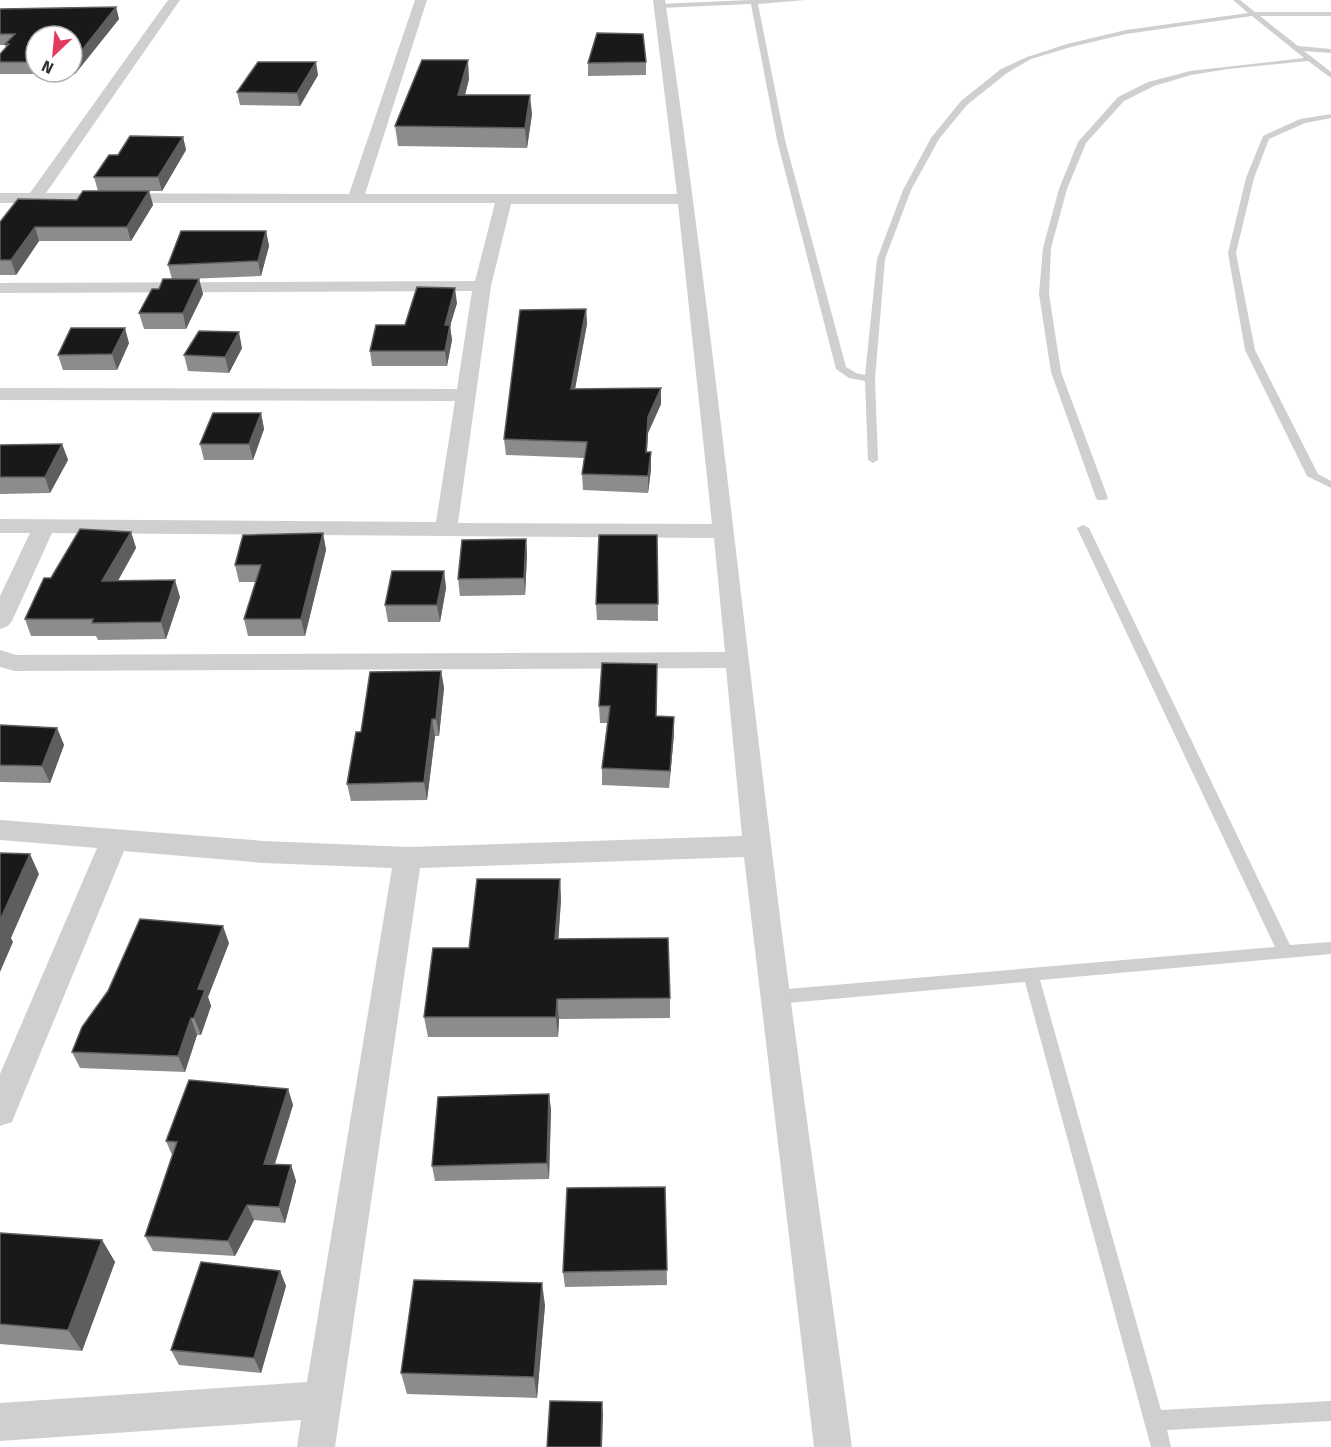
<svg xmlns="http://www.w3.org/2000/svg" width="1331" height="1447" font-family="'Fira Sans',sans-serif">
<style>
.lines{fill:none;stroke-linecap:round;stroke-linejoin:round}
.service{fill:#cfcfcf;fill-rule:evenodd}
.minor{fill:#cfcfcf;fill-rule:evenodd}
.wall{fill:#8c8c8c;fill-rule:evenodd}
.shaded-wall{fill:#5e5e5e}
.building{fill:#191919;stroke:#5e5e5e;stroke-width:1.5}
</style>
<rect width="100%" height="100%" fill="#fff"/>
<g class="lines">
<g class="service">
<polygon points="751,0 805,0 758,4 785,140 846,367 856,373 865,375 877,259 903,190 931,138 961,101 1001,69 1027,57 1067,44 1126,30 1248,13 1233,0 1240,0 1255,12 1331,12 1331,16 1260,16 1298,46 1331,49 1331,53 1304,51 1331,72 1331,78 1308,61 1228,69 1191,75 1154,86 1124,101 1086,143 1067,189 1051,248 1049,294 1061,372 1108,498 1106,500 1098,500 1096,498 1051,372 1039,294 1043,248 1059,189 1078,142 1118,97 1148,82 1190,71 1304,58 1252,16 1126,34 1071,47 1031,59 1007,73 967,105 939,139 911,190 885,259 875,379 878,460 873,463 868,460 865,381 849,378 836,369 777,140 751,4 659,8 656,6 659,4"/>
<polygon points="1331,114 1331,118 1305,123 1269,139 1254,178 1236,253 1255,350 1318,474 1331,481 1331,488 1307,476 1245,350 1228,253 1246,178 1263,136 1300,119"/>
<polygon points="1083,525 1089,528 1290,945 1331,942 1331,954 1040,980 1161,1410 1331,1401 1331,1421 1167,1430 1171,1447 1151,1447 1025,982 776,1004 770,1002 768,997 770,992 776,990 1275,947 1077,528"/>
</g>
<path class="minor" d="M168,0H180L46,193L349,194L415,0H427L365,194H677L653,0H665C707,281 736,562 771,844C795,1045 825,1246 852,1447H814L744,857L420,868L335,1447H297L301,1420L0,1441V1403L307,1382L392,868L264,863L124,851L16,1112L12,1122L0,1126V1074L97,848L0,840V820L264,841L408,847L742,836L726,668L15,671L0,667V650L16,655L725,652L714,538L52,533L12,621L8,626L0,629V596L30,533H0V519L436,522L455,401L0,400V388L457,389L472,291L0,293V283L475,281L495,203H0V193H30ZM511,204H678L712,524L458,523L491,286Z"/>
</g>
<g class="wall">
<path d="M116,7L119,19L75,74H0V54L6,48L5,45H0V9ZM36,36H72V72H36Z"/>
<polygon points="646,62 646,75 588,76 588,63"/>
<polygon points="318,75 300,106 240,105 237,92"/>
<polygon points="469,79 465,95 532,114 527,148 398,146 395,126"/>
<polygon points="183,137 186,150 162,191 149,191 153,205 131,241 39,241 16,275 0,275 0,222 77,200 98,191 94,177 118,155"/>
<polygon points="266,231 269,246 261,276 186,279 199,279 203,294 186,329 144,329 139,313 159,289 172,279 168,265"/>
<polygon points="457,303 450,326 452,340 447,366 372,366 370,351 405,325"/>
<polygon points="586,309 587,324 575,389 661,404 648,433 647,452 651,452 651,469 648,493 583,490 582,474 584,458 506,455 504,439"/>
<polygon points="129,343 117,370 63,370 58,355"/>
<polygon points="242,348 229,373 188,371 184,355"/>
<polygon points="261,413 264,429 253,460 204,460 200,444"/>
<polygon points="62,444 68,460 50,493 0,494 0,445"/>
<polygon points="131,532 136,548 118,581 180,597 166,639 98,640 96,636 31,636 25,619 51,578"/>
<polygon points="323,533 326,550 305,636 248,636 244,619 256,582 239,582 235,565"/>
<polygon points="657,535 658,621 597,620 596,604"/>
<polygon points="526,539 527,555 525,595 460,596 458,579"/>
<polygon points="444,571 446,588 440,622 388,622 385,605"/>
<polygon points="602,663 656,716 674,717 674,734 669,788 602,785 602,768 607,723 600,723 599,706"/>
<polygon points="441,671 444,688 439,736 435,736 427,800 351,801 347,784 361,732"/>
<polygon points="0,725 57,728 64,745 50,783 0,782"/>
<polygon points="560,879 561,900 558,939 670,998 670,1018 559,1019 558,1037 428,1037 424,1017 469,948"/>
<polygon points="229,943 208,997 211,1006 201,1035 197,1035 185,1072 80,1068 72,1052"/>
<polygon points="288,1089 293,1105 275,1164 291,1165 296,1181 285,1223 254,1220 235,1256 153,1251 145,1236 172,1155 166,1141"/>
<polygon points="549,1094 551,1110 549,1179 435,1181 432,1166"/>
<polygon points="665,1187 667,1285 565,1287 563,1272"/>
<polygon points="0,1233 102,1240 115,1262 82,1351 0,1344"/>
<polygon points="280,1271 286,1286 261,1373 179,1365 171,1350"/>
<polygon points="545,1305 537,1398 407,1394 401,1373"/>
</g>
<g class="shaded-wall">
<polygon points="116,7 119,19 75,74 72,63"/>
<polygon points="468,60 469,79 460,114 458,95"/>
<polygon points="316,62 318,75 300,106 297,93"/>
<polygon points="530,95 532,114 527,148 525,128"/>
<polygon points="183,137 186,150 162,191 158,177"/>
<polygon points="149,191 153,205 131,241 127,227"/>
<polygon points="35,227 39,241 16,275 11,260"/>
<polygon points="266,231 269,246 261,276 258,261"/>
<polygon points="199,279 203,294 186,329 183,313"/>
<polygon points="455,288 457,303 450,326 452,340 447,366 445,351 445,325"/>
<polygon points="586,309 587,324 572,405 571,389"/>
<polygon points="125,328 129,343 117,370 112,354"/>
<polygon points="239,332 242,348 229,373 225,357"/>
<polygon points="661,388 661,404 648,433 646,468 646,452 648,417"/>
<polygon points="261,413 264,429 253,460 249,444"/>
<polygon points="62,444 68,460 50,493 45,477"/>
<polygon points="651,452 651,469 648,493 648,476"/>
<polygon points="131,532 136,548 108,598 102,581"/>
<polygon points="323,533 326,550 305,636 301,619"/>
<polygon points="526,539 527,555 525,595 524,578"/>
<polygon points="444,571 446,588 440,622 437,605"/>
<polygon points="175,580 180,597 166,639 161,622"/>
<polygon points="441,671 444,688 439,736 436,719"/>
<polygon points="674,717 674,734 669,788 670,771"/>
<polygon points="432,719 435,736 427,800 424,782"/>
<polygon points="57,728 64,745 50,783 42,766"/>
<polygon points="30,854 39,874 11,938 13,942 0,972 0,920"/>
<polygon points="560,879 561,900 557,959 555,939"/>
<polygon points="223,926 229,943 208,997 211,1006 201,1035 194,1018 198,989"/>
<polygon points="557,999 559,1019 558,1037 556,1017"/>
<polygon points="191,1018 197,1035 185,1072 178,1056"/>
<polygon points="288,1089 293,1105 270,1179 264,1164"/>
<polygon points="549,1094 551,1110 549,1179 547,1163"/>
<polygon points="291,1165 296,1181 285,1223 279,1207"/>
<polygon points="247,1205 254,1220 235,1256 228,1241"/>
<polygon points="102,1240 115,1262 82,1351 68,1330"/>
<polygon points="280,1271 286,1286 261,1373 254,1358"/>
<polygon points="542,1283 545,1305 537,1398 534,1377"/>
<polygon points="602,1402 603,1415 602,1447 601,1447"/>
</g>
<g class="building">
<polygon points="116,7 72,63 72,36 36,36 36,62 0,62 0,54 9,44 5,44 15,34 0,34 0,9"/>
<polygon points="597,33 643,34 646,62 588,63"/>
<polygon points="422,60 468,60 458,95 530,95 525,128 395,126"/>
<polygon points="258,62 316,62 297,93 237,92"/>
<polygon points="130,136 183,137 158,177 94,177 109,155 118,155"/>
<polygon points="83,191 149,191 127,227 35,227 11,260 0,260 0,222 18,199 77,200"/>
<polygon points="181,231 266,231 258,261 168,265"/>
<polygon points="163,279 199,279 183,313 139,313 152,289 159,289"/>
<polygon points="417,287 455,288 445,325 450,325 445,351 370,351 376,325 405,325"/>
<polygon points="586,309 571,389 661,388 648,417 646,452 651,452 648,476 582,474 587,442 504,439 520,310"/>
<polygon points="71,328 125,328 112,354 58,355"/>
<polygon points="199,331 239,332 225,357 184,355"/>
<polygon points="213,413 261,413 249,444 200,444"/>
<polygon points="62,444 45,477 0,477 0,445"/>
<polygon points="80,529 131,532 102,581 175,580 161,622 92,623 93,619 25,619 44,578 51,578"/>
<polygon points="323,533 301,619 244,619 261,565 235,565 243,535"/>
<polygon points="599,535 657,535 658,604 596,604"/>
<polygon points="526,539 524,578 458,579 462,540"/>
<polygon points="392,571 444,571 437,605 385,605"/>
<polygon points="602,663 657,664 656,716 674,717 670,771 602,768 610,706 599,706"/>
<polygon points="441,671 436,719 432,719 424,782 347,784 356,732 361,732 370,672"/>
<polygon points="0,725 57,728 42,766 0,765"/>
<polygon points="0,853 30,854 0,920"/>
<polygon points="477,879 560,879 555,939 668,938 670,998 557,999 556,1017 424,1017 433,948 469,948"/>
<polygon points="140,919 223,926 198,989 205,990 194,1018 191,1018 178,1056 72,1052 82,1027 108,991"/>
<polygon points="189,1080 288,1089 264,1164 291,1165 279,1207 247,1205 228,1241 145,1236 177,1142 166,1141"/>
<polygon points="549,1094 547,1163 432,1166 438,1097"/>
<polygon points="665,1187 667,1270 563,1272 567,1188"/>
<polygon points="0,1233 102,1240 68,1330 0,1324"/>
<polygon points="201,1262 280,1271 254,1358 171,1350"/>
<polygon points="414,1280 542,1283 534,1377 401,1373"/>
<polygon points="550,1401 602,1402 601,1447 547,1447"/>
</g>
<g transform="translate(54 54) rotate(206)"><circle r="28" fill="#ffffff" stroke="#adadad" stroke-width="1.5"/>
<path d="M0-4.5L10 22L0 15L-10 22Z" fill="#e3395d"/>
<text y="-9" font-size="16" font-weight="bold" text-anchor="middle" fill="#323232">N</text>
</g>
</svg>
